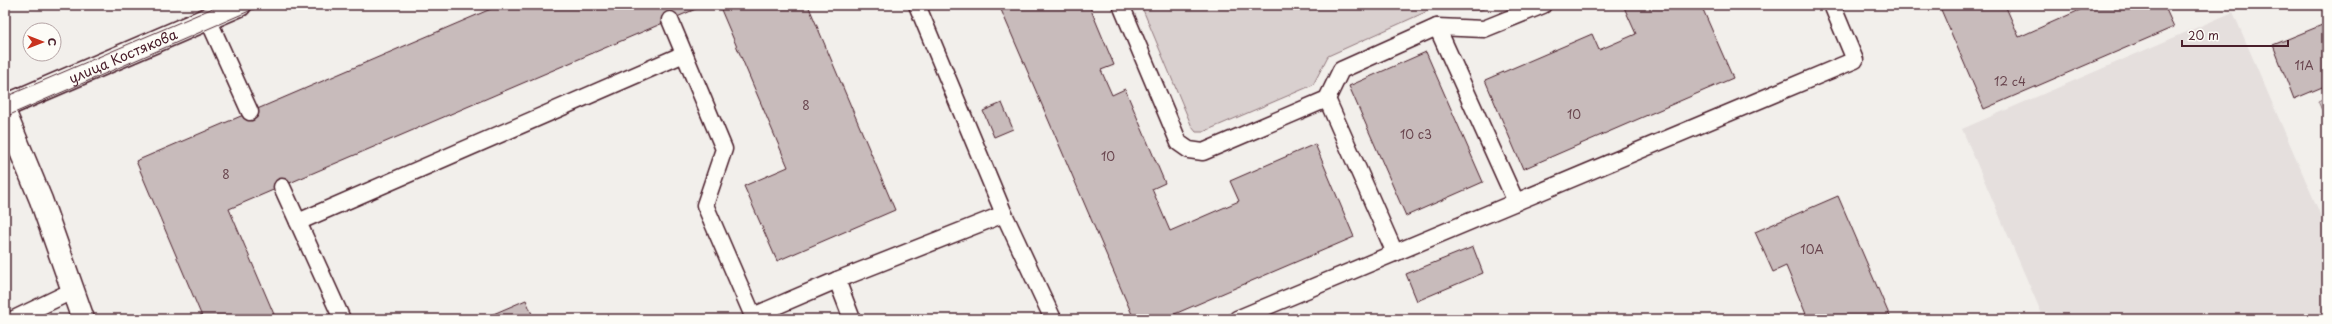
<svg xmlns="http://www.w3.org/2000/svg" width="2332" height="324" font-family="'Playpen Sans',sans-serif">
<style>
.built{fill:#e5dfdd}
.green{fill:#d9d0cf;stroke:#92787d}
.building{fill:#c8bbbb;stroke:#4a1f2b}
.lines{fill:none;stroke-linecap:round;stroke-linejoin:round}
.lane-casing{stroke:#4a1f2b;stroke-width:19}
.street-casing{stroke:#4a1f2b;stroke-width:25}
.secondary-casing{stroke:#4a1f2b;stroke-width:25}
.lane{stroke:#fdfcf7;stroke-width:16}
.street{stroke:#fdfcf7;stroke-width:22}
.secondary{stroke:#fdfcf7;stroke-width:22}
.tram{stroke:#4a1f2b;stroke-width:1}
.labels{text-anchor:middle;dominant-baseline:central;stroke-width:4;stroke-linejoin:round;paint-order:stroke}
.number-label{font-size:12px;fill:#6a464f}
.street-label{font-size:14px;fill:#4a1f2b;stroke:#fdfcf7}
</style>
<rect width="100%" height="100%" fill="#f2efeb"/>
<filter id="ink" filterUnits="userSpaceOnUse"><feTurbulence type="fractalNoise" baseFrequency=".025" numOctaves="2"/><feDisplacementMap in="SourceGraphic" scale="8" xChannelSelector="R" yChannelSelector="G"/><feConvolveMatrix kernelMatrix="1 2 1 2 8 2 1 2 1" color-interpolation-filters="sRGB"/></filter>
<g filter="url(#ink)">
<polygon class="built" points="2233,12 2327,230 2327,316 2321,319 2044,319 1962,129"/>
<g class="green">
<polygon points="1141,5 1493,5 1481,10 1430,10 1328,56 1313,85 1203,132 1196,132 1192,127"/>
<polygon points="2327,97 2327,122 2318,101"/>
</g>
<g class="building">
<polygon points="500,5 705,5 229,209 276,319 203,319 136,161"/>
<polygon points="719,5 808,5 895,210 777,261 744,186 788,167"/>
<polygon points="999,5 1089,5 1114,65 1101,70 1112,95 1125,89 1165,183 1152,189 1170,231 1239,201 1230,181 1315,144 1354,237 1163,319 1134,319"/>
<polygon points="1623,5 1701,5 1733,78 1523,169 1485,80 1592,34 1599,50 1636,34"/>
<polygon points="1939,5 2005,5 2019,37 2091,5 2164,5 2174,27 1984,109"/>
<polygon points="2327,23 2327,85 2294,99 2273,45"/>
<polygon points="1426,52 1483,182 1406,216 1349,86"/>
<polygon points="1002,103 1013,129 994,137 983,111"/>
<polygon points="1838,196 1891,319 1808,319 1786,266 1773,272 1755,232"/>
<polygon points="1473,247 1483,273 1417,301 1406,274"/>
<polygon points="526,300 534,319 492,319 491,315"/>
</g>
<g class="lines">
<g class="lane-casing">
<g id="lane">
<polyline points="917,5 1004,214 1053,319"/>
<polyline points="1121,5 1179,143 1189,150 1203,152 1327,99 1341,70 1437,27 1484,29 1543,5"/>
<polyline points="208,19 250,112"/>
<polyline points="670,20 724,149 705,205 753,316 837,280 1004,214"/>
<polyline points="1437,27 1516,202"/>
<polyline points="1327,99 1395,253"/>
<polyline points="282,187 298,222"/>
<polyline points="837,280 852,319"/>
<polyline points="14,319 72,291"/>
<polyline points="342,319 298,222 684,54"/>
<polyline points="1237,319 1855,60 1832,5"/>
</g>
</g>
<g class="street-casing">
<polyline id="street" points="5,113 41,200 83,319"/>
</g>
<g class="secondary-casing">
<g id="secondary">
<path id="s1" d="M5,106L240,5"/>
</g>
</g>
<use href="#lane" class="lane"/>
<use href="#street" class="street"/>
<use href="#secondary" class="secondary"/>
<g class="tram">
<polyline points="5,97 220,5"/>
<polyline points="5,117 263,5"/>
</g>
</g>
</g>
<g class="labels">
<g class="number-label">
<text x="2304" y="65">11А</text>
<text x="2010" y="81">12 с4</text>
<text x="806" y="105">8</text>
<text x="1574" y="114">10</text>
<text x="1416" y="134">10 с3</text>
<text x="1108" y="156">10</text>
<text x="226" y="174">8</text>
<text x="1812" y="249">10А</text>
</g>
<g class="street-label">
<text stroke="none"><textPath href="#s1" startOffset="128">улица Костякова</textPath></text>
</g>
</g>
<rect width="2332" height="324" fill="none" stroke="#fdfcf7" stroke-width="20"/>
<rect x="10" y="10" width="2312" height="304" fill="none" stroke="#4a1f2b" stroke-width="1.5" filter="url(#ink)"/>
<g transform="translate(42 42) rotate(90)"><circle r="19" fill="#fdfcf7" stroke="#b5a4a5"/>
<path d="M0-3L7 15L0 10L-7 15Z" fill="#c8321e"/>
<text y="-6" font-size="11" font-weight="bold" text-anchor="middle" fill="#4a1f2b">С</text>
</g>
<path d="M2182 40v6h106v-6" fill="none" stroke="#4a1f2b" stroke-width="2"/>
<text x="2188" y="40" font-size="12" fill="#4a1f2b" stroke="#fdfcf7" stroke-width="3" paint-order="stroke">20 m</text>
</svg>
